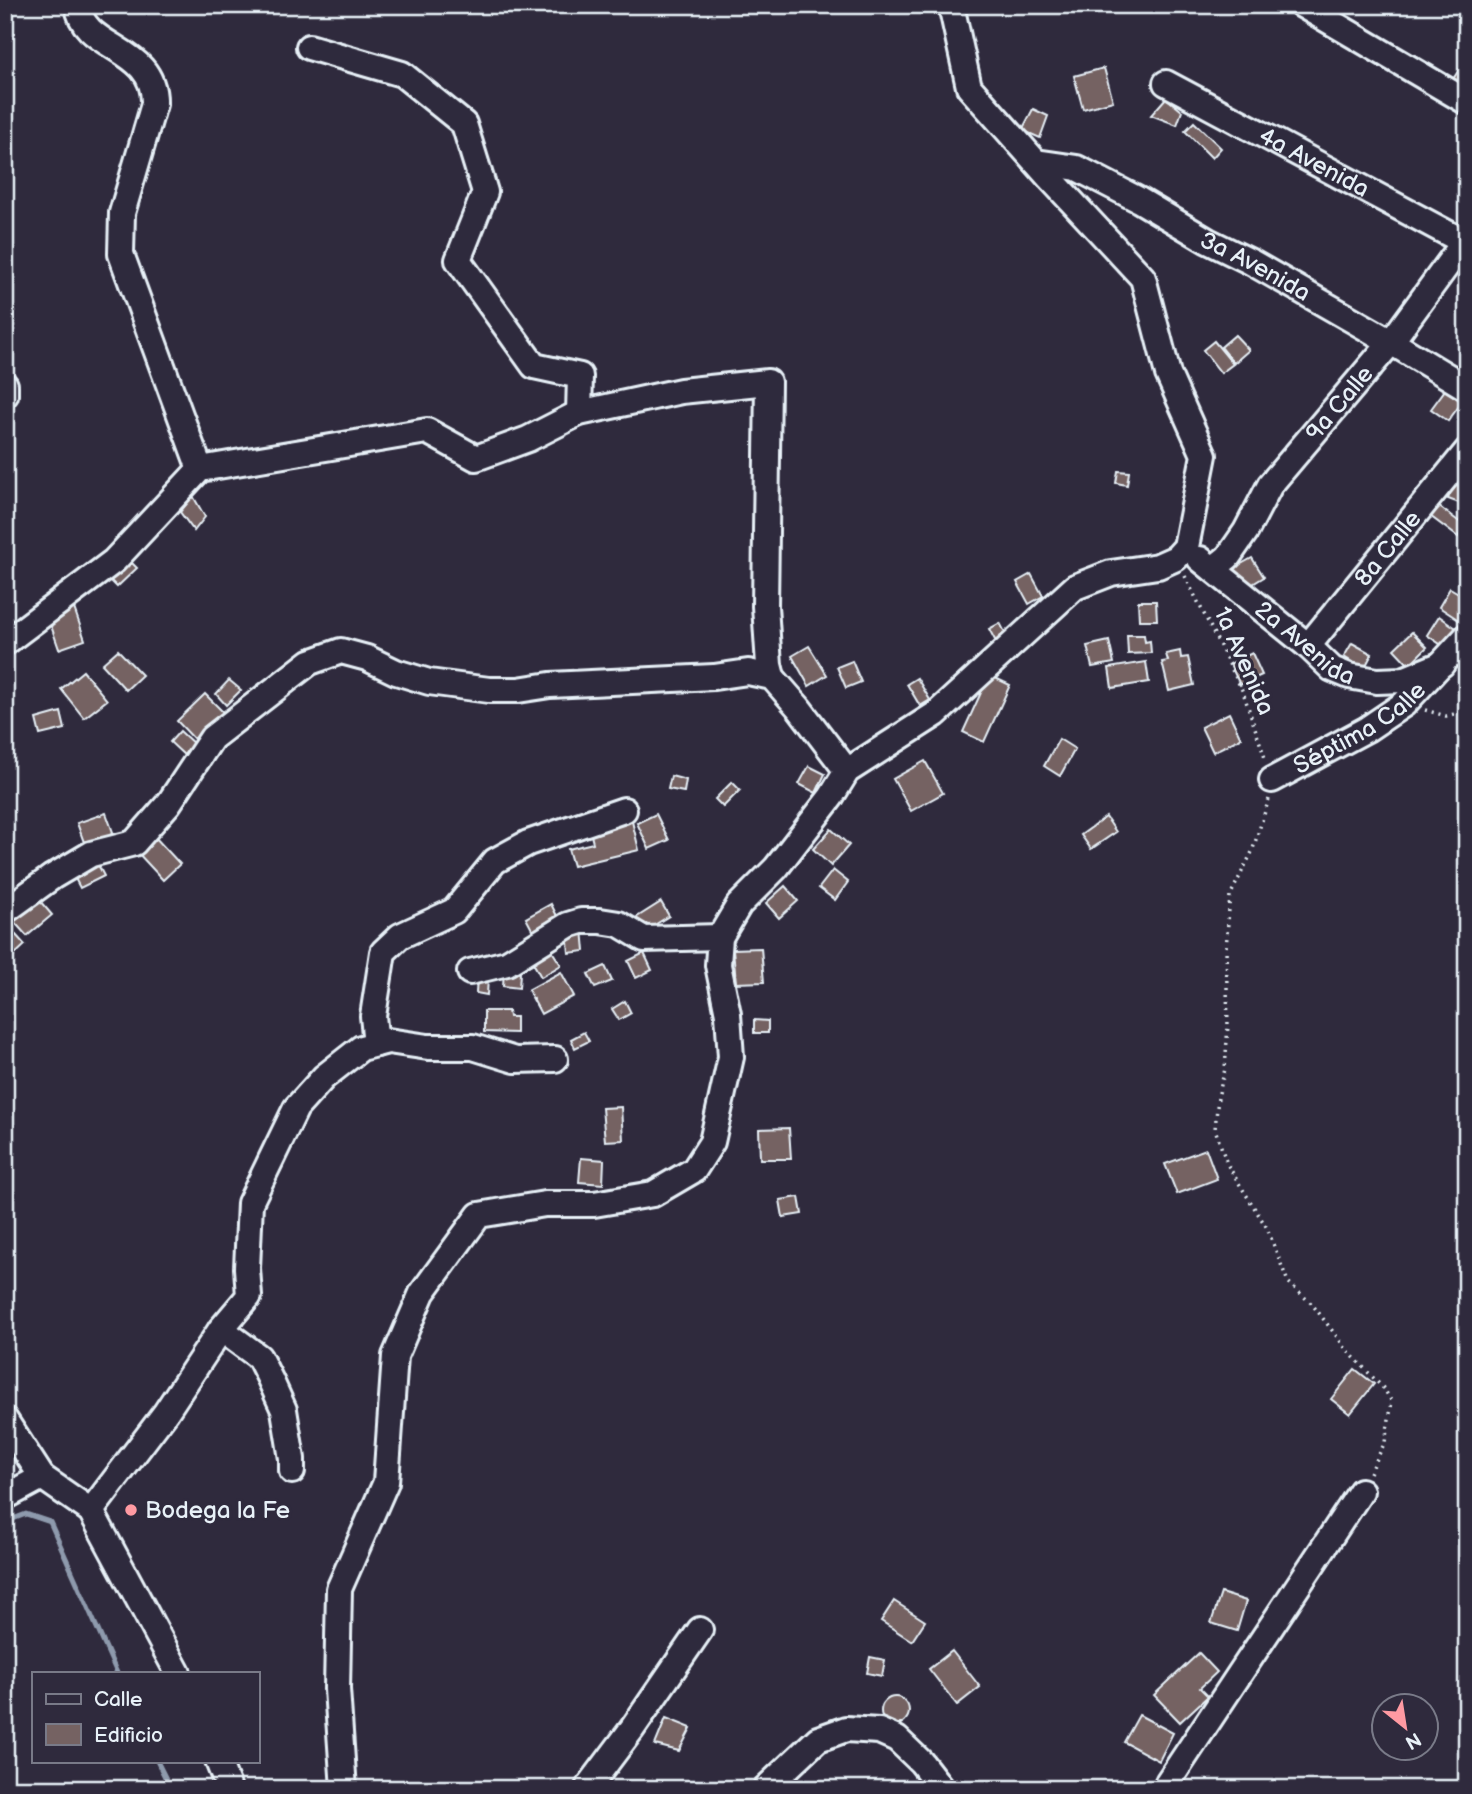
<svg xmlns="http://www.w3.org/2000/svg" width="1472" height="1794" font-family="'Balsamiq Sans',sans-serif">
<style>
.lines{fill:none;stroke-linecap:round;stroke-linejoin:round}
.stream{stroke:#8e9aad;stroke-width:5}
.building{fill:#756262;stroke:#e8f1f8;stroke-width:2}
.minor-casing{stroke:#e8f1f8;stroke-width:30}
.path{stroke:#e8f1f8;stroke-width:3.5;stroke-dasharray:2 5;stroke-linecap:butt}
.minor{stroke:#2f2a3d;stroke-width:24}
.poi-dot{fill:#ff9aa2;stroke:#2f2a3d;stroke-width:2.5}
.labels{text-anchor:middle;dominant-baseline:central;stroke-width:6;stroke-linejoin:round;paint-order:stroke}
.street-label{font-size:24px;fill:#e8f1f8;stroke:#2f2a3d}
.poi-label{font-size:24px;fill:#e8f1f8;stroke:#2f2a3d;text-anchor:start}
</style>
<rect width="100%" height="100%" fill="#2f2a3d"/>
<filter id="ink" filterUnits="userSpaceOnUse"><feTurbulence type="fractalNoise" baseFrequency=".0143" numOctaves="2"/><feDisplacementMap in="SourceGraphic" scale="14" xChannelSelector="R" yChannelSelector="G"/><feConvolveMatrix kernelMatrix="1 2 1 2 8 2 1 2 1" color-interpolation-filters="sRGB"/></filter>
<g filter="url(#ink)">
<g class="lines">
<g class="stream">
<polyline points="5,1522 26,1514 50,1522 117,1673"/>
<polyline points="157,1761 171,1789"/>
</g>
</g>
<g class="building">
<polygon points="1461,67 1467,71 1467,94 1449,85"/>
<polygon points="1104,68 1113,101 1083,109 1074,76"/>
<polygon points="1166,98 1182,111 1177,125 1151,115"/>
<polygon points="1033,109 1048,116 1040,138 1022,130"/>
<polygon points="1194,122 1221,148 1212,158 1185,131"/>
<polygon points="1235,335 1249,350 1234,363 1221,347"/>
<polygon points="1214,341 1233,364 1221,373 1203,350"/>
<polygon points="1445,390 1462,402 1448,421 1431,409"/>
<polygon points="1118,471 1129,472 1127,485 1116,483"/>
<polygon points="1457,475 1467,479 1467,506 1448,499"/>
<polygon points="193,496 205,517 194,531 180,512"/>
<polygon points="1438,506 1465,526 1458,537 1430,516"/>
<polygon points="127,558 137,568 117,587 107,577"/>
<polygon points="1252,558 1264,577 1246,588 1234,568"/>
<polygon points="1031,574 1043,596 1029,604 1017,582"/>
<polygon points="1450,588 1467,598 1467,614 1462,622 1439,607"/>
<polygon points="1138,601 1156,601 1157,620 1139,620"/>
<polygon points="74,608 85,640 59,649 48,617"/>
<polygon points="1439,616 1456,628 1443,646 1427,635"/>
<polygon points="1000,623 1007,636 996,642 989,629"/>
<polygon points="1412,632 1427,647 1409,665 1394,649"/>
<polygon points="1127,635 1144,635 1145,642 1150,641 1151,653 1128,654"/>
<polygon points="1109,641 1114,663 1092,667 1087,646"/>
<polygon points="1352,643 1372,654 1364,669 1344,657"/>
<polygon points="809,646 827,675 809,686 792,656"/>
<polygon points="118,650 142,675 126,690 102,664"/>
<polygon points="1180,651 1181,658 1188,657 1194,685 1169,691 1162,662 1168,661 1166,654"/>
<polygon points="1252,653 1262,675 1240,685 1230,664"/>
<polygon points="852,661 861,682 846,688 837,667"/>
<polygon points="1146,662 1149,682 1112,688 1109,668"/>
<polygon points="83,671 107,700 84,718 61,689"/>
<polygon points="989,675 1010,685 984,742 963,732"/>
<polygon points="917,678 930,700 920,706 907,684"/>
<polygon points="229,680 241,690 226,705 216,694"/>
<polygon points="205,694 224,713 196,741 177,721"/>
<polygon points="61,712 65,729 40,735 36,719"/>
<polygon points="1229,713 1241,738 1213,752 1201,727"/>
<polygon points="180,731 195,745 185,756 170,742"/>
<polygon points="1059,739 1075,749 1060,776 1044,766"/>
<polygon points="925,761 943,793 911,811 893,779"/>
<polygon points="809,766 825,774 816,793 799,784"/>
<polygon points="671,776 686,780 684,792 668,789"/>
<polygon points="732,782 740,790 723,807 715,799"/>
<polygon points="106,813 114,835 85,845 77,823"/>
<polygon points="630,813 639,850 573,866 568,849 593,843 588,823"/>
<polygon points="656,814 669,840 649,849 637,823"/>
<polygon points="1106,817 1116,832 1091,849 1081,835"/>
<polygon points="831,829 849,845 831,866 813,849"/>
<polygon points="154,836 180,864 163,880 137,852"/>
<polygon points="94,857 104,876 80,888 70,869"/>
<polygon points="833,870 848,882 835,900 819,888"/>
<polygon points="785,886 798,901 779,918 766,903"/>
<polygon points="33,893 52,915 27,936 8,915"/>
<polygon points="661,902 669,916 643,932 634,919"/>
<polygon points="551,904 558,918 535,935 526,918"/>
<polygon points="5,923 25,945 11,958 5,952"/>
<polygon points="583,929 585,951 569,953 567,931"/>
<polygon points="550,948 561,965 541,977 531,959"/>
<polygon points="761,948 764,982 736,983 733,949"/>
<polygon points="644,953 652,970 636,978 628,961"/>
<polygon points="605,966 612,981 595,988 588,974"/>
<polygon points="504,971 520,973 519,988 503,986"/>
<polygon points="561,972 574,996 541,1014 528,990"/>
<polygon points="477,976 488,977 487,995 476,993"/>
<polygon points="625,1001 631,1013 619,1020 612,1009"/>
<polygon points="484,1011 508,1011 509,1017 516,1017 516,1033 484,1032"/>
<polygon points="754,1020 768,1021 768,1033 754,1033"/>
<polygon points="584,1032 589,1041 575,1048 571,1039"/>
<polygon points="621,1107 623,1140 605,1141 602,1108"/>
<polygon points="789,1128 791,1159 760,1159 759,1129"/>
<polygon points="1206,1149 1217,1179 1177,1194 1165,1164"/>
<polygon points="581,1158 604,1160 603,1184 579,1182"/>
<polygon points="799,1197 802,1214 783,1217 780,1200"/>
<polygon points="1355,1369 1374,1384 1350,1414 1331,1399"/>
<polygon points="1221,1593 1246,1601 1237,1631 1211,1623"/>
<polygon points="894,1601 925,1621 912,1641 881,1621"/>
<polygon points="952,1651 980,1687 957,1705 929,1669"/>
<polygon points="1199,1653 1217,1672 1200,1688 1208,1696 1180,1722 1154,1695"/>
<polygon points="870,1657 885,1660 882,1676 867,1673"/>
<circle cx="895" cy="1711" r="14"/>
<polygon points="1139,1715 1173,1733 1159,1761 1124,1742"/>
<polygon points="666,1718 691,1728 679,1751 655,1745"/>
</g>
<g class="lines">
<g class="minor-casing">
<g id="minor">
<path d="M78,5C82,51 156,45 154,104L122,213L121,254L200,469"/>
<polyline points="1302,5 1467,102"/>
<polyline points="309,47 402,74 464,124 485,192 458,260 534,366 580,376 579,413"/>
<path id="s1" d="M1166,83L1464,242"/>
<path id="s2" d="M1036,162L1077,168L1139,200L1208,241L1251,262L1391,342L1467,388"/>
<polyline points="5,385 5,395"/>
<path id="s3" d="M1200,559L1308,646L1332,669L1349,676L1377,681L1403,680L1442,664"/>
<path id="s4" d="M1213,569L1228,557L1246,531L1270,485L1391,342L1467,238"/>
<polyline points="5,643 114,561 200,469 427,431 476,458 528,439 579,413 681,391 768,382 765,606 769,665 772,677"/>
<path id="s5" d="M1308,646L1467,451"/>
<path id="s6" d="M1272,780L1367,729L1404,704L1467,636"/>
<polyline points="5,911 52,877 91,854 134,843 169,803 212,738 310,662 341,651 367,658 396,672 429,682 489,690 518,690 550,685 714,677 748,672 772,677 799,708 847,771"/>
<polyline points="470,972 507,963 568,925 581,921 600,921 619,924 644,939 720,937"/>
<polyline points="376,1044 373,1016 383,952 400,936 454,911 495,861 528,843 624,810"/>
<polyline points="221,1329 259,1357 270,1379 284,1410 292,1459 292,1471"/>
<polyline points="5,1420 42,1477 91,1511 178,1673"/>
<polyline points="5,1497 42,1477"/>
<polyline points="91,1511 166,1412 221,1329 249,1296 247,1268 250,1203 296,1108 324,1077 361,1048 388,1041 428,1047 473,1047 515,1060 555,1059"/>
<polyline points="218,1761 229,1789"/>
<polyline points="344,1789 337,1689 339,1589 386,1482 395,1356 422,1293 479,1215 545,1204 594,1204 653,1194 694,1170 712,1142 731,1057 728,1014 718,965 720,937 739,905 776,868 831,797 847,771 936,714 1075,587 1111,573 1158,566 1176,558 1186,547 1204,455 1168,374 1143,278 1048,176 969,87 951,5"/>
<polyline points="587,1789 632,1729 700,1630"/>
<polyline points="765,1789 818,1739 846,1729 879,1731 897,1739 921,1762 942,1789"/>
<polyline points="1168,1789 1168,1782 1361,1491"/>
</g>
</g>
<g class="path">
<polyline points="1185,576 1243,692 1266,761"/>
<polyline points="1425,710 1446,716 1467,711"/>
<polyline points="1269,799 1252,852 1230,896 1226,949 1228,1025 1225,1069 1218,1097 1215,1129 1227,1164 1267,1228 1288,1282 1312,1304 1347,1350 1384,1389 1392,1402 1385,1442 1370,1473"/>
</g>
<use href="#minor" class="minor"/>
</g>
</g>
<circle class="poi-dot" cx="131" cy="1510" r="7"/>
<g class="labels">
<g class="street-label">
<text stroke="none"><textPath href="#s1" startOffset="168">4a Avenida</textPath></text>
<text stroke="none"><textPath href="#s2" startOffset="245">3a Avenida</textPath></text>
<text stroke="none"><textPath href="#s4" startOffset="210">9a Calle</textPath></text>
<text stroke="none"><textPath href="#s5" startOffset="126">8a Calle</textPath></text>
<text stroke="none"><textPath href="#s3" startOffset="135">2a Avenida</textPath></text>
<text transform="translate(1244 661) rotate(66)">1a Avenida</text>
<text stroke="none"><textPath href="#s6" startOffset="102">Séptima Calle</textPath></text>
</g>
<g class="poi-label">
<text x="145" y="1510">Bodega la Fe</text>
</g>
</g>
<rect width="1472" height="1794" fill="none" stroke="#2f2a3d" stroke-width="28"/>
<rect x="14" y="14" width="1444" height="1766" fill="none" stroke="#e8f1f8" stroke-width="2.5" filter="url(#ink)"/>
<rect x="32" y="1672" width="228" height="91" fill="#2f2a3d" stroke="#797a88" stroke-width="2"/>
<rect x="46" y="1694" width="35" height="10" fill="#2f2a3d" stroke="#797a88" stroke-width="2"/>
<text x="94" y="1706" font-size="21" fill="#e8f1f8">Calle</text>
<rect x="46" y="1724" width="35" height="21" fill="#756262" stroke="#797a88" stroke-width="2"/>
<text x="94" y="1742" font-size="21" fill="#e8f1f8">Edificio</text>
<g transform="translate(1405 1727) rotate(150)"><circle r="33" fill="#2f2a3d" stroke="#797a88" stroke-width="2"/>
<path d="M0-5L12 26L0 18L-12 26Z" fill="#ff9aa2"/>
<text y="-10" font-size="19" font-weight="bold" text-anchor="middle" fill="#e8f1f8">N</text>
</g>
</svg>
